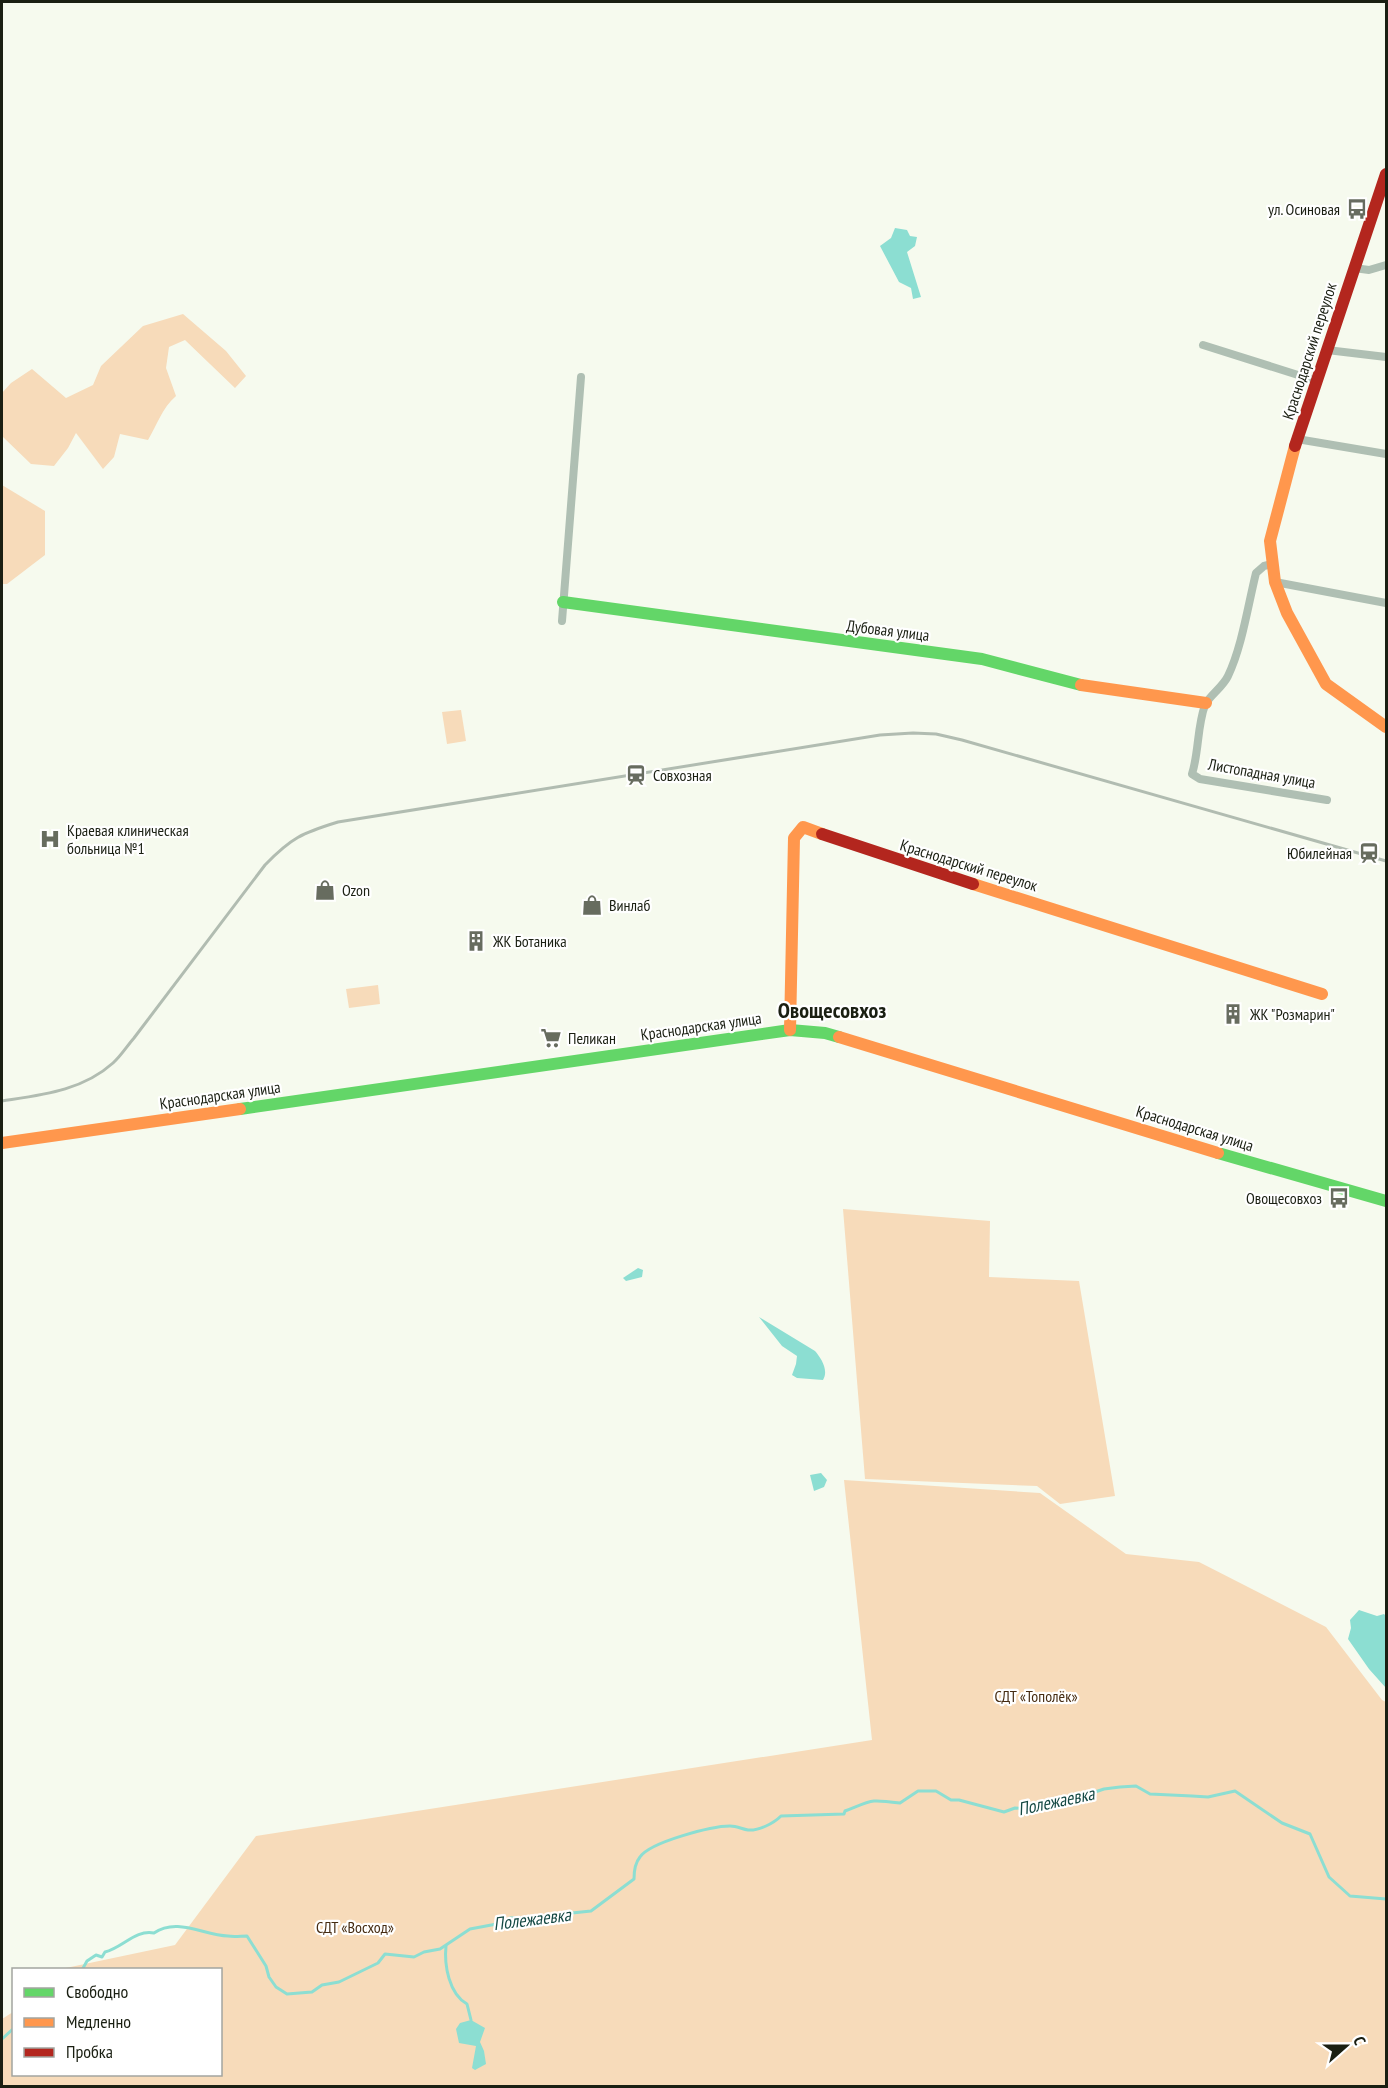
<svg xmlns="http://www.w3.org/2000/svg" width="1388" height="2088" font-family="'PT Sans Narrow',sans-serif">
<style>
.green{fill:#f7dbba}
.water{fill:#8cded2}
.lines{fill:none;stroke-linecap:round;stroke-linejoin:round}
.stream{stroke:#8cded2;stroke-width:3}
.street{stroke:#afbfb3;stroke-width:8}
.fast{stroke:#63d668;stroke-width:12}
.slow{stroke:#ff974d;stroke-width:12}
.jam{stroke:#b3261e;stroke-width:12}
.rail{stroke:#b1bcb1;stroke-width:3}
.labels{text-anchor:middle;dominant-baseline:central;stroke-width:4.5;stroke-linejoin:round;paint-order:stroke}
.poi-label{font-size:16px;fill:#1a1f12;stroke:#fff;text-anchor:start}
.street-label{font-size:16px;fill:#1a1f12;stroke:#fff}
.park-label{font-size:16px;fill:#462c12;stroke:#fff}
.water-label{font-size:18px;font-style:italic;fill:#144843;stroke:#fff}
.district-label{font-size:22px;font-weight:bold;fill:#1a1f12;stroke:#fff}
</style>
<rect width="100%" height="100%" fill="#f6faee"/>
<g class="green">
<path d="M183,314L226,351L246,376L235,388L185,340L169,347L166,368L176,396C162,408 157,425 148,440L120,434L114,457L103,469L76,433L68,448L54,466L31,464L3,437L2,429V393L11,383L32,369L66,398L93,385L101,366L143,326Z"/>
<polygon points="2,485 45,511 45,555 7,584 2,584"/>
<polygon points="461,710 466,741 447,744 442,712"/>
<polygon points="378,985 380,1004 349,1008 346,989"/>
<polygon points="843,1209 990,1221 989,1277 1079,1281 1115,1496 1060,1504 1037,1486 865,1479"/>
<polygon points="844,1480 1040,1493 1126,1554 1199,1562 1326,1627 1382,1700 1386,1702 1386,2086 2,2086 2,2019 13,2012 14,2074 220,2074 220,1970 61,1969 175,1945 256,1836 872,1740"/>
</g>
<g class="water">
<polygon points="895,228 907,230 910,236 917,237 915,246 907,252 921,297 913,299 911,288 899,282 880,246 891,238"/>
<polygon points="638,1268 643,1270 642,1277 626,1281 623,1278"/>
<path d="M759,1317L815,1351C821,1358 829,1370 823,1380L797,1378L792,1375L796,1364L797,1356L782,1346Z"/>
<polygon points="821,1473 827,1480 824,1487 814,1491 810,1475"/>
<polygon points="1359,1610 1377,1616 1384,1614 1386,1616 1386,1688 1369,1669 1348,1639 1351,1628 1350,1620"/>
<polygon points="471,2020 485,2028 480,2042 484,2051 486,2064 475,2070 472,2068 476,2046 459,2043 456,2029 460,2023"/>
</g>
<g class="lines">
<g class="stream">
<path d="M446,1946C444,1965 449,1994 467,2004L471,2020"/>
<path d="M82,1970L87,1961L96,1955L102,1957L105,1952C122,1948 136,1929 154,1933C177,1917 203,1935 228,1936C234,1937 241,1936 247,1936L266,1966L269,1977L276,1987L287,1994L312,1992L322,1985L339,1982L378,1963L385,1954L414,1957L424,1952L440,1949L470,1929L502,1923L510,1918L539,1917L553,1920L572,1913L591,1911L634,1879C634,1872 635,1863 640,1857C650,1842 712,1826 730,1826C737,1826 742,1829 748,1830C759,1831 774,1823 781,1816L844,1814L845,1811C873,1800 869,1799 900,1803L918,1791H936L951,1800H959L1004,1812L1015,1808L1027,1809L1052,1801L1071,1800L1104,1789L1120,1787L1136,1786L1150,1794L1192,1796L1208,1797L1235,1791L1282,1823L1310,1834L1329,1877L1350,1896L1386,1899"/>
<polyline points="2,2039 14,2028"/>
</g>
<g class="street">
<polyline points="1354,268 1369,270 1386,265"/>
<polyline points="1203,345 1317,381"/>
<polyline points="1327,350 1386,357"/>
<polyline points="1297,439 1386,454"/>
<path d="M1272,564L1264,566L1256,573C1248,605 1242,647 1228,676C1223,687 1209,696 1205,705C1197,727 1199,752 1192,774L1200,779L1327,800"/>
<polyline points="1275,582 1386,603"/>
<polyline points="562,621 581,377"/>
</g>
<g class="fast">
<polyline points="563,602 982,659 1081,685"/>
<polyline points="240,1109 790,1030 825,1033 839,1037"/>
<polyline points="1218,1153 1386,1201"/>
</g>
<g class="slow">
<polyline points="1295,446 1270,541 1275,582 1287,613 1326,684 1386,727"/>
<polyline points="1081,685 1206,703"/>
<polyline points="973,884 1322,994"/>
<polyline points="790,1030 794,838 803,827 822,834"/>
<polyline points="839,1037 1218,1153"/>
<polyline points="2,1143 240,1109"/>
</g>
<g class="jam">
<polyline points="1295,446 1386,174"/>
<polyline points="822,834 973,884"/>
</g>
<path class="rail" d="M2,1101C41,1095 82,1091 113,1063C121,1056 127,1046 134,1038L265,865C291,838 302,833 338,822L880,735L913,733L936,734L962,740L1386,861"/>
</g>
<defs>
<g id="bus-bare" transform="scale(1.62)"><path d="M-5-6H5V4H4V6H2V4H-2V6H-4V4H-5ZM-3.5-4V0h7V-4ZM-3.5 1.2v1.5H-2V1.2ZM2 1.2v1.5H3.5V1.2Z" fill="#676c5f" stroke="#fff" stroke-width="2.5" paint-order="stroke"/></g>
<g id="station-bare" transform="scale(1.62)"><path d="M-3-6H3Q5-6 5-4V2Q5 4 3 4L4.5 6H3L1.5 4h-3L-3 6H-4.5L-3 4Q-5 4-5 2V-4Q-5-6-3-6ZM-3.5-4v3h7v-3ZM-3.5 1v1.5H-2V1ZM2 1v1.5H3.5V1Z" fill="#676c5f" stroke="#fff" stroke-width="2.5" paint-order="stroke"/></g>
<g id="hospital-bare" transform="scale(1.62)"><path d="M-5-5h3v3.5h4V-5h3V5h-3V1.5h-4V5h-3Z" fill="#676c5f" stroke="#fff" stroke-width="2.5" paint-order="stroke"/></g>
<g id="shop-bare" transform="scale(1.62)"><path d="M-5-2.5h2.3a2.7 3.5 0 0 1 5.4 0H5L5.5 6h-11ZM-1.5-2.5h3a1.5 2.3 0 0 0-3 0Z" fill="#676c5f" stroke="#fff" stroke-width="2.5" paint-order="stroke"/></g>
<g id="building-bare" transform="scale(1.62)"><path d="M-4-6H4V6H1V3H-1V6H-4ZM-2.5-4.3h1.7v1.8h-1.7ZM.8-4.3h1.7v1.8H.8ZM-2.5-1h1.7V.8h-1.7ZM.8-1h1.7V.8H.8Z" fill="#676c5f" stroke="#fff" stroke-width="2.5" paint-order="stroke"/></g>
<g id="supermarket-bare" transform="scale(1.62)"><path d="M-6-5.5h2.5l.6 2H6L4.5 2H-2.5L-4.4-4H-6ZM-1.5 3.2a1.3 1.3 0 1 0 .1 0ZM3 3.2a1.3 1.3 0 1 0 .1 0Z" fill="#676c5f" stroke="#fff" stroke-width="2.5" paint-order="stroke"/></g>
</defs>
<g fill-rule="evenodd">
<use href="#bus-bare" x="1357" y="209"/>
<use href="#station-bare" x="636" y="775"/>
<use href="#hospital-bare" x="50" y="839"/>
<use href="#station-bare" x="1369" y="853"/>
<use href="#shop-bare" x="325" y="890"/>
<use href="#shop-bare" x="592" y="905"/>
<use href="#building-bare" x="476" y="941"/>
<use href="#building-bare" x="1233" y="1014"/>
<use href="#supermarket-bare" x="551" y="1038"/>
<use href="#bus-bare" x="1339" y="1198"/>
</g>
<g class="labels">
<g class="poi-label">
<text x="1340" y="209" text-anchor="end">ул. Осиновая</text>
<text x="653" y="775">Совхозная</text>
<text x="67" y="830">Краевая клиническая<tspan x="67" dy="18">больница №1</tspan></text>
<text x="1352" y="853" text-anchor="end">Юбилейная</text>
<text x="342" y="890">Ozon</text>
<text x="609" y="905">Винлаб</text>
<text x="493" y="941">ЖК Ботаника</text>
<text x="1250" y="1014">ЖК "Розмарин"</text>
<text x="568" y="1038">Пеликан</text>
<text x="1322" y="1198" text-anchor="end">Овощесовхоз</text>
</g>
<g class="street-label">
<text transform="translate(1309 351) rotate(-72)">Краснодарский переулок</text>
<text transform="translate(888 630) rotate(7)">Дубовая улица</text>
<text transform="translate(1262 773) rotate(10)">Листопадная улица</text>
<text transform="translate(969 865) rotate(17)">Краснодарский переулок</text>
<text transform="translate(701 1026) rotate(-8)">Краснодарская улица</text>
<text transform="translate(220 1095) rotate(-8)">Краснодарская улица</text>
<text transform="translate(1195 1128) rotate(17)">Краснодарская улица</text>
</g>
<g class="park-label">
<text x="1036" y="1696">СДТ «Тополёк»</text>
<text x="355" y="1927">СДТ «Восход»</text>
</g>
<g class="water-label">
<text transform="translate(1056 1801) rotate(-12)">Полежаевка</text>
<text transform="translate(532 1919) rotate(-7)">Полежаевка</text>
</g>
<g class="district-label">
<text x="832" y="1010">Овощесовхоз</text>
</g>
</g>
<rect width="1388" height="2088" fill="none" stroke="#1a1f12" stroke-width="6"/>
<rect x="12" y="1968" width="210" height="108" fill="#ffffff" stroke="#a3a5a0" stroke-width="1.5"/>
<rect x="24" y="1988" width="30" height="9" fill="#63d668" stroke="#a3a5a0" stroke-width="1.5"/>
<text x="66" y="1998" font-size="18" fill="#1a1f12">Свободно</text>
<rect x="24" y="2018" width="30" height="9" fill="#ff974d" stroke="#a3a5a0" stroke-width="1.5"/>
<text x="66" y="2028" font-size="18" fill="#1a1f12">Медленно</text>
<rect x="24" y="2048" width="30" height="9" fill="#b3261e" stroke="#a3a5a0" stroke-width="1.5"/>
<text x="66" y="2058" font-size="18" fill="#1a1f12">Пробка</text>
<g transform="translate(1346 2046) rotate(69)" stroke="#ffffff" stroke-width="4.5" paint-order="stroke">
<path d="M0-4.5L10 22L0 15L-10 22Z" fill="#1a1f12"/>
<text y="-9" font-size="16" font-weight="bold" text-anchor="middle" fill="#1a1f12">С</text>
</g>
</svg>
